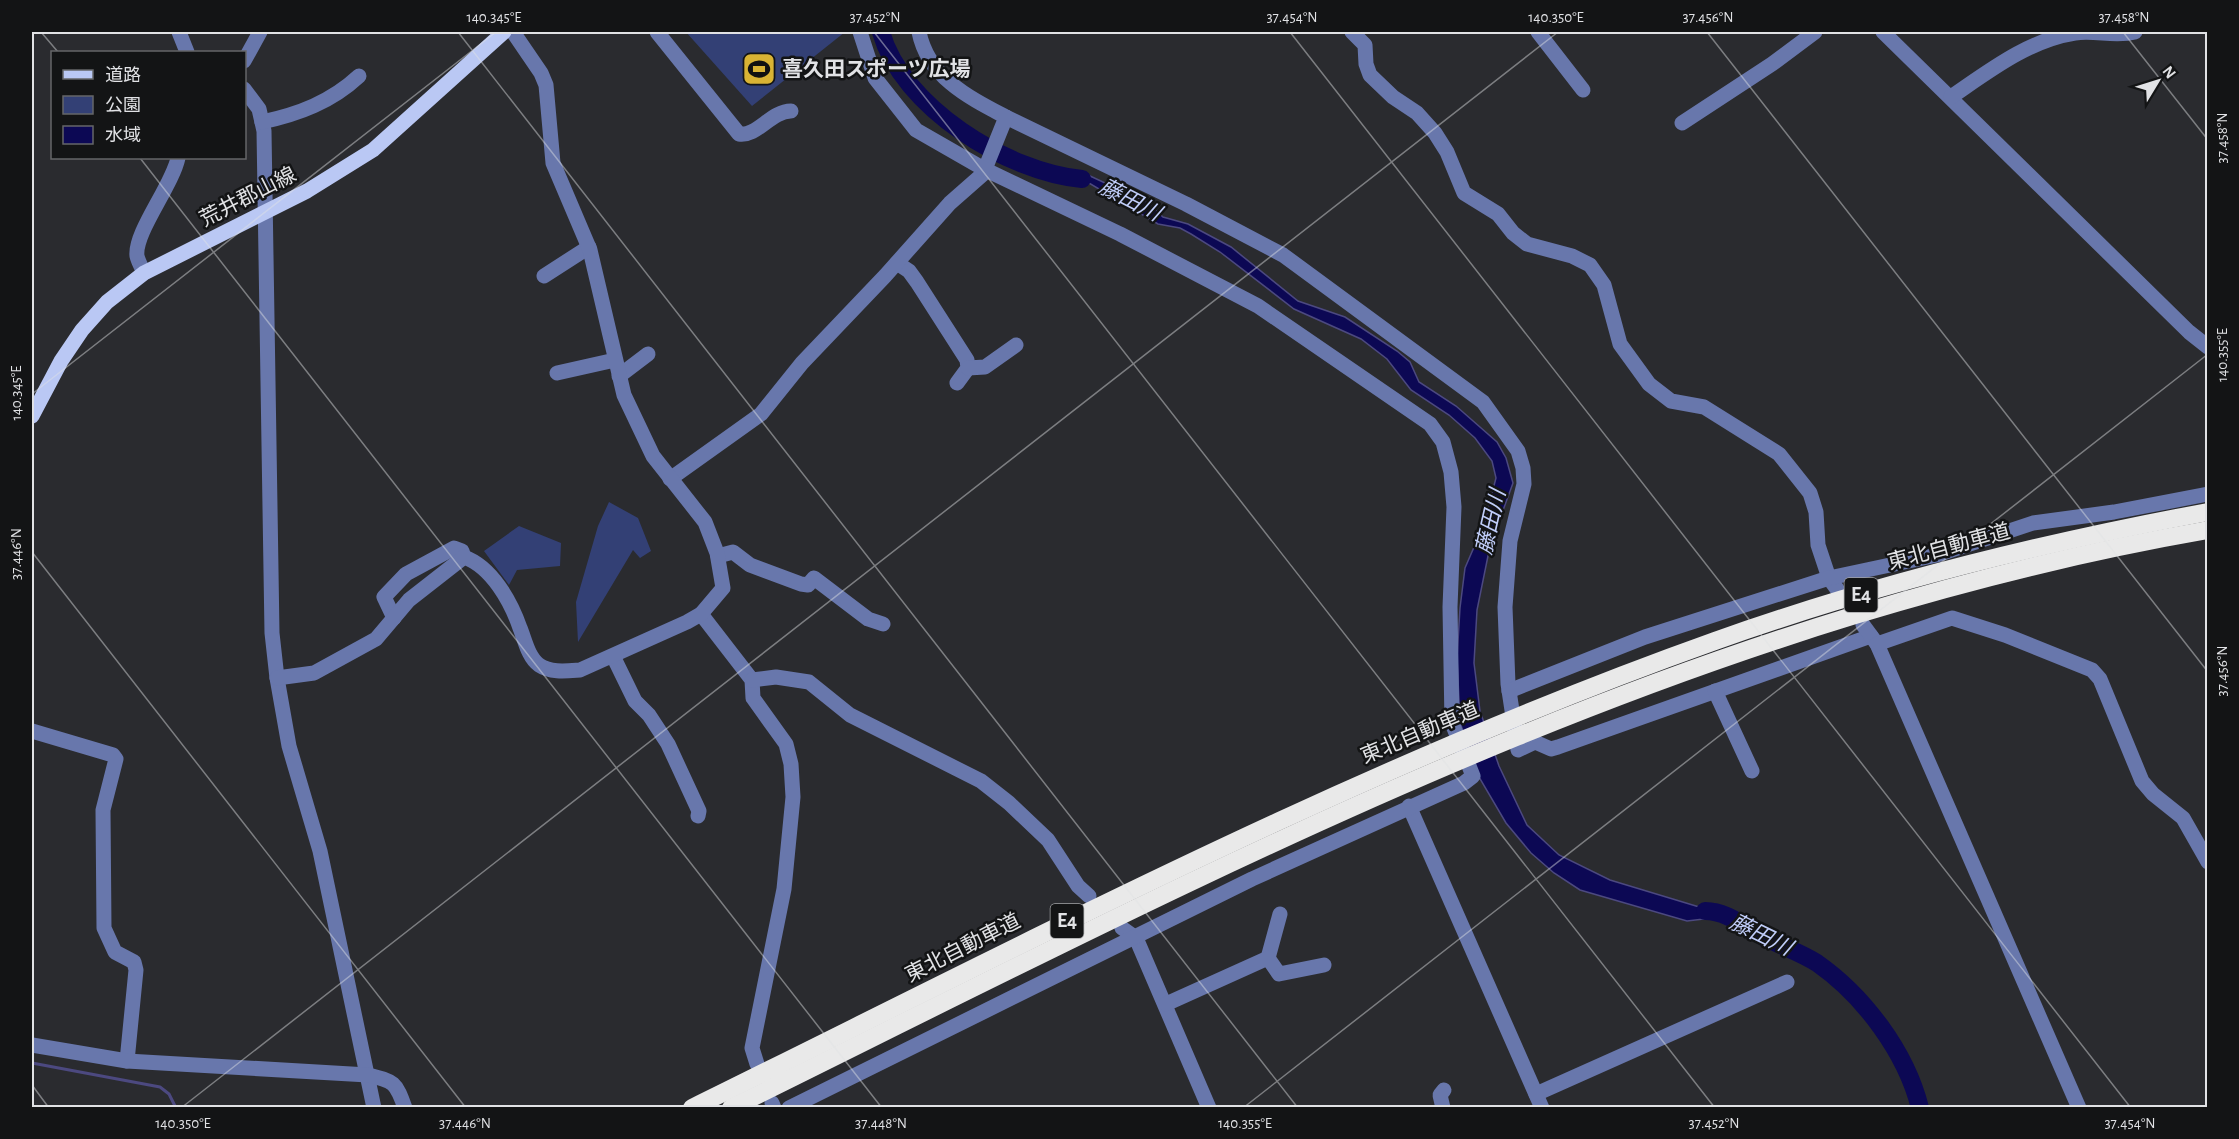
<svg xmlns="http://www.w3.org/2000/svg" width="2239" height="1139" font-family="'Alegreya Sans','Noto Sans JP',sans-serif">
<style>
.green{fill:#334075}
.water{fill:#0c0854;stroke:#4c4980;stroke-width:1.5}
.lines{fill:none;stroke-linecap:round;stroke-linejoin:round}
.stream{stroke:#4c4980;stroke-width:3}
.river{stroke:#0c0854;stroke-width:18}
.minor{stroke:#6877ac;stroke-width:15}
.major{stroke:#bac8f4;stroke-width:15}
.highway{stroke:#e9e9e9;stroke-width:18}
.ticks{fill:none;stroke:#e1e2e5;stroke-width:1.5;stroke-opacity:0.45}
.labels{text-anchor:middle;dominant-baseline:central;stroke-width:5;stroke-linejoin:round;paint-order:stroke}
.shield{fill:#131415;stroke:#a3a4a7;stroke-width:1.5}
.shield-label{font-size:20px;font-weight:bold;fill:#e1e2e5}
.poi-label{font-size:21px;font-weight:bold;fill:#e1e2e5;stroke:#131415;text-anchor:start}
.street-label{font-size:21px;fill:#e1e2e5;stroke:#131415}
.water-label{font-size:22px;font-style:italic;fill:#c0cdf9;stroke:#131415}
.neatline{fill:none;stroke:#e1e2e5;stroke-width:2}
.ticks-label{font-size:15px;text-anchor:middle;fill:#e1e2e5}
</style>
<rect width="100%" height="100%" fill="#2a2b2f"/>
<g class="green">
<polygon points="686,32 845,32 752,106"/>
<polygon points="609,502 638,518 651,551 640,558 633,550 578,642 576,602 598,526"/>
<polygon points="519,526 561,543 560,566 517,570 509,585 484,551"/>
</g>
<polygon class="water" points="1071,173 1088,175 1148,203 1163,217 1188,224 1231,247 1298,301 1345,317 1397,351 1410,362 1419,382 1456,406 1497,442 1506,458 1513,483 1490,546 1477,610 1474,663 1480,711 1499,766 1527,825 1559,855 1610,880 1729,916 1687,921 1580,890 1554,873 1531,853 1506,823 1476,772 1460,722 1457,658 1460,608 1465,568 1484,524 1496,478 1492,461 1475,438 1449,415 1411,390 1387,359 1361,339 1294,309 1220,252 1191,234 1180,228 1158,224 1089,183 1066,183 1058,177"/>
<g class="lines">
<polyline class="stream" points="32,1063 160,1087 169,1094 176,1108"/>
<g class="river">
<path d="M881,32C902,107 1007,172 1082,179"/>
<path d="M1705,911C1727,911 1745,927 1764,937C1781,946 1802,953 1817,963C1864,996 1906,1052 1920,1108"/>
</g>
<g class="minor">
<polyline points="179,32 187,52"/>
<path d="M657,32L739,134C757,137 771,111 791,111"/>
<polyline points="1352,32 1365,45 1366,64 1370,75 1393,97 1417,113 1435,133 1447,152 1464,193 1498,214 1513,233 1527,244 1572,256 1590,265 1604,285 1620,344 1649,384 1671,401 1704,407 1779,454 1810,493 1816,512 1818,545 1829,578 1837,589"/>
<polyline points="1538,32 1583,90"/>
<polyline points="1883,32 2189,332 2208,347"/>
<polyline points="244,61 260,32"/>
<polyline points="244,89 259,109 264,131 272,633 277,678 289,746 320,851 374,1108"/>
<path d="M1951,97C1989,71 2029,40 2075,33C2095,30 2115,37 2135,32"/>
<polyline points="1006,117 1186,204 1283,255 1483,402 1518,451 1523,468 1524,484 1510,541 1505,607 1508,684 1518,750 1535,742 1551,749 1558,747 1871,636"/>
<path d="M262,122C299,114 331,102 359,76"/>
<polyline points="1682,123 1772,64 1815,32"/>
<polyline points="897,263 909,271 917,282 967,360 968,368 957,383"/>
<path d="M144,273C142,268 138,261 137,256C134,233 172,186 178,158"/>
<polyline points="544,276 589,247"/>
<polyline points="968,368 985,367 1016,345"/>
<polyline points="557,373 615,360"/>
<polyline points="619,376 648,354"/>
<path d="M670,479L761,414L802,363L885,276L950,203L983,174L1006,117C968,97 928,77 919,32"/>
<polyline points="718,556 733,552 750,565 801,584 808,585 814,578 868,619 883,624"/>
<polyline points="701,614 752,680 753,698 786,744 791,764 793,797 784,889 752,1048 757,1064"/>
<polyline points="394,618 384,597 406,574 454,548 462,551 464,557"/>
<polyline points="1863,625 1877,644 2079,1108"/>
<polyline points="1877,644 1952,618 2005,635 2092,670 2100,679 2142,781 2153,794 2183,818 2208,862"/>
<polyline points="613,656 635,701 649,715 668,744 699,811 698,816"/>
<path d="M277,678L314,673L376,639L409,600L464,557C492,567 511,602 520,628C525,640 528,657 539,665C551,673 566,671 580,670L687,622L701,614L723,588L717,553L705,522L653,456L624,395L590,250L553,163L546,85L541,73L513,32"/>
<polyline points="752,680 776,677 809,682 850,715 981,781 1009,803 1048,840 1078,886 1089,896"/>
<polyline points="1509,691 1645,637 1829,578 1937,555 2033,523 2114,512 2208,494"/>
<polyline points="1715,691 1752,771"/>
<polyline points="32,731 113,755 116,759 103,810 104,928 115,952 134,962 136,970 127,1061"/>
<polyline points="1409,806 1542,1108"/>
<polyline points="1122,928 1136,938 1209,1108"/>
<polyline points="1268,958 1280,914"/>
<polyline points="1166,1004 1268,958 1279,974 1324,965"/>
<path d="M32,1045L127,1061L368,1075C394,1081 396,1082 405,1108"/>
<polyline points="1536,1094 1787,982"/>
<polyline points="772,1103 774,1108"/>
<polyline points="789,1108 1252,879 1464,783 1473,776 1452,723 1450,607 1454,507 1451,472 1443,442 1430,424 1258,306 1120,234 984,169 916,130 875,78 860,32"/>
<polyline points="1443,1108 1440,1095 1444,1090"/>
</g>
<polyline class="major" points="32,416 61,361 82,330 107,302 144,273 307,191 373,150 504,32"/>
<g class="highway">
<path d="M692,1108C1029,942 1361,767 1715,641C1875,584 2041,543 2208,512"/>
<path d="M731,1108C1211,871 1674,623 2208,530"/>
</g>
</g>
<path class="ticks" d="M41,32L58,52M458,32L1298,1108M874,32L1715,1108M1290,32L2131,1108M1707,32L2208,672M2123,32L2208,140M140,158L882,1108M32,394L496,32M32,552L466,1108M32,1085L49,1108M181,1108L1558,32M1243,1108L2208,354"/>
<defs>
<g id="stadium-square" transform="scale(1.725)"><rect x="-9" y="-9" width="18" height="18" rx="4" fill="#d9b334" stroke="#131415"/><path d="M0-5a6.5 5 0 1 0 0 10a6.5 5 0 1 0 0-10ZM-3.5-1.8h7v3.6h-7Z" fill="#111"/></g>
</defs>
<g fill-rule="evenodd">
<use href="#stadium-square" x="759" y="69"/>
</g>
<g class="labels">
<g class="shield">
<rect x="1844.5" y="578" width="33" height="34" rx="4.5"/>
<rect x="1050.5" y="904" width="33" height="34" rx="4.5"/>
</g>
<g class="shield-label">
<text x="1861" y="595">E4</text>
<text x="1067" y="921">E4</text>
</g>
<g class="poi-label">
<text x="782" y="69">喜久田スポーツ広場</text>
</g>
<g class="street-label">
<text transform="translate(248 197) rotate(-27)">荒井郡山線</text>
<text transform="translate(1949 547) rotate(-15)">東北自動車道</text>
<text transform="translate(1420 733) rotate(-23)">東北自動車道</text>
<text transform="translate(963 948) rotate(-27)">東北自動車道</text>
</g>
<g class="water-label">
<text transform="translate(1130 200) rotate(27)">藤田川</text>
<text transform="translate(1491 522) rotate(-77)">藤田川</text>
<text transform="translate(1761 935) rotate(26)">藤田川</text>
</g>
</g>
<rect width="2239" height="1139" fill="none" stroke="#131415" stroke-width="66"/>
<rect x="51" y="51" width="195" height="108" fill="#131415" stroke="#656668" stroke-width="1.5"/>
<rect x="63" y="70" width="30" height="9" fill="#bac8f4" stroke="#656668" stroke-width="1.5"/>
<text x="105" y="81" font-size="18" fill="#e1e2e5">道路</text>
<rect x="63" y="96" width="30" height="18" fill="#334075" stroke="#656668" stroke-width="1.5"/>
<text x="105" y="111" font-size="18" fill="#e1e2e5">公園</text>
<rect x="63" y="126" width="30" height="18" fill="#0c0854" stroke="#656668" stroke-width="1.5"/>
<text x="105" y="141" font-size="18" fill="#e1e2e5">水域</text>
<g transform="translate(2158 81) rotate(52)" stroke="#131415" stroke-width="4.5" paint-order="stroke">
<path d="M0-4.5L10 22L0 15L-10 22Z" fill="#e1e2e5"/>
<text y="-9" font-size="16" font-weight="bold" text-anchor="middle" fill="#e1e2e5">N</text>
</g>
<rect x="33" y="33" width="2173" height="1073" class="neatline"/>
<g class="ticks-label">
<text x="494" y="22">140.345°E</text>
<text x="875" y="22">37.452°N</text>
<text x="1292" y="22">37.454°N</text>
<text x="1556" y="22">140.350°E</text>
<text x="1708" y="22">37.456°N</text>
<text x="2124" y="22">37.458°N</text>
<text transform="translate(2222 138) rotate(-90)" y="5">37.458°N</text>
<text transform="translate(2222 355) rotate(-90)" y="5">140.355°E</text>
<text transform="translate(16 393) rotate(-90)" y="5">140.345°E</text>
<text transform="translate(16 554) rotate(-90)" y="5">37.446°N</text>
<text transform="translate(2222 671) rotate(-90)" y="5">37.456°N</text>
<text x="183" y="1128">140.350°E</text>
<text x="465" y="1128">37.446°N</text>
<text x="881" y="1128">37.448°N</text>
<text x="1245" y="1128">140.355°E</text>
<text x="1714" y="1128">37.452°N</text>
<text x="2130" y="1128">37.454°N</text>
</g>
</svg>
